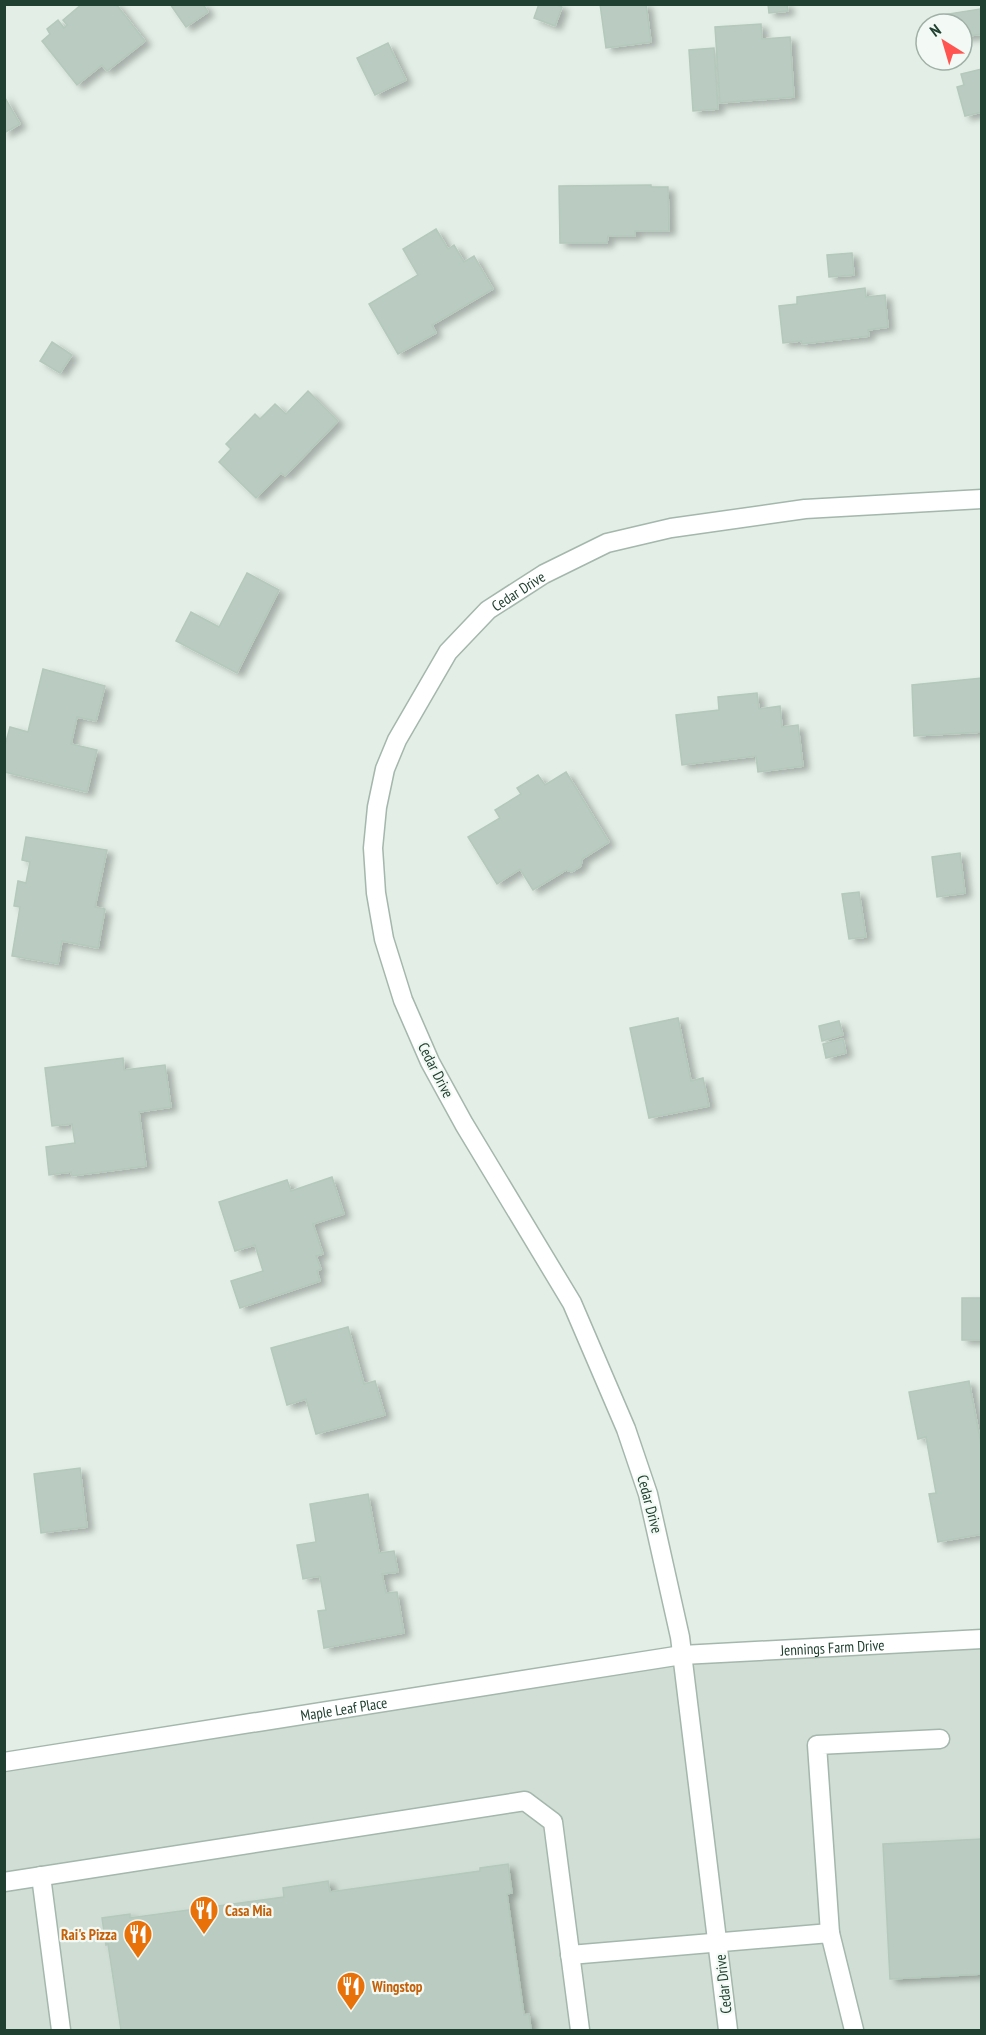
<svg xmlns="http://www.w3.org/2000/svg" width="986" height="2035" font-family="'PT Sans Narrow',sans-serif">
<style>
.built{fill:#d0ded5}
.building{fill:#baccc1;stroke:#b4c8bb;stroke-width:1.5;filter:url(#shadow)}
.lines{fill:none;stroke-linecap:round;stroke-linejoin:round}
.service-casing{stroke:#a4b7ac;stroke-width:21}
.minor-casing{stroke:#a4b7ac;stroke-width:21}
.service{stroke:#fff;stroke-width:18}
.minor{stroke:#fff;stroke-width:18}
.labels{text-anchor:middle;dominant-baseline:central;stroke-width:4.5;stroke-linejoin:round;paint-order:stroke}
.street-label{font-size:15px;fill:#204131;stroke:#f3faf5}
.food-label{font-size:15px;font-weight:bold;fill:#c56008;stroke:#f3faf5;text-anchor:start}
</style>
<defs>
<filter id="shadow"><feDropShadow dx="6" dy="4" stdDeviation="3" flood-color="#0004"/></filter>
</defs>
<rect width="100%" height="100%" fill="#e2eee6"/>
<polygon class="built" points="981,1639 981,2030 5,2030 5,1762 682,1655"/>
<g class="building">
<polygon points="82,4 116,4 145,41 107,71 102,65 77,85 42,41 50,34 47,29 58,20 64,28 67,25 63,20"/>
<polygon points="170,4 203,4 208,12 186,27"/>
<polygon points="539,4 556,4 562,7 555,26 534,18"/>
<polygon points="600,4 646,4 651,42 606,48"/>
<polygon points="768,4 787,4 788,11 769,13"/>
<polygon points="980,9 982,34 962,37 962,24 944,24 942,15"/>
<polygon points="761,24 762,39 790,37 794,97 720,103 715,27"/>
<polygon points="388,43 406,80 375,95 357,58"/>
<polygon points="714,48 718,109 693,111 689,50"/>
<polygon points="982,69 982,112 965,116 957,87 964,85 961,74"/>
<polygon points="4,96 20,124 4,133"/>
<polygon points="651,185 651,187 668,187 669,231 635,231 635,236 608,236 607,243 560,243 559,186"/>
<polygon points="436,229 448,249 454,245 464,262 474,256 493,289 432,325 436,333 398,354 369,304 418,275 403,249"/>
<polygon points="852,253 854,275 829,277 827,255"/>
<polygon points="865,288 866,297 885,295 888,327 868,330 869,336 802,344 801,341 783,343 779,306 797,304 797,297"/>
<polygon points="52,342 72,355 60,373 40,361"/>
<polygon points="308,391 338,421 285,476 281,473 256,498 219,462 231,449 226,444 255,414 260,419 275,404 286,414"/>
<polygon points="247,573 279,590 237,673 176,641 191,612 219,627"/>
<polygon points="43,669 105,686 96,721 77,717 71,744 97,750 87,792 4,772 4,749 10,727 28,732"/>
<polygon points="982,678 982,732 914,736 912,685"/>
<polygon points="757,693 759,709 780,706 782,727 798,725 803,766 758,772 756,756 682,765 676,715 719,710 718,697"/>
<polygon points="566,772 609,842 582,859 581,866 572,872 566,870 533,890 520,869 497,884 468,837 500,818 495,810 521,794 517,788 538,775 545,785"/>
<polygon points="26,837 107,850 95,907 105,909 98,948 62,941 58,964 12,956 20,907 14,906 18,881 26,883 30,862 22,860"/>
<polygon points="960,853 965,893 937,897 932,857"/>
<polygon points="859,892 866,937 849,939 842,894"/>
<polygon points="678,1018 691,1081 703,1078 709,1106 649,1118 630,1028"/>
<polygon points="839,1021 843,1035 822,1041 819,1026"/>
<polygon points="843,1039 846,1053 826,1058 823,1044"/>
<polygon points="123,1058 124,1070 165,1065 171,1107 139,1112 146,1166 72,1176 71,1172 49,1175 46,1147 75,1143 72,1124 52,1126 45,1068"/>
<polygon points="332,1177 344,1214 313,1224 323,1254 316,1256 321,1269 317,1271 320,1281 240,1308 231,1281 263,1271 255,1245 235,1251 219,1202 287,1180 291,1191"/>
<rect x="962" y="1298" width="20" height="42"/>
<polygon points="348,1327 364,1384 375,1381 385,1415 316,1434 306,1399 287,1405 271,1348"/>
<polygon points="969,1381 982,1449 982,1534 938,1542 929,1494 936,1493 926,1437 918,1439 909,1392"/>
<polygon points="80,1468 87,1527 41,1533 34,1474"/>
<polygon points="368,1494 379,1553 394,1551 398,1572 382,1574 386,1593 397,1592 404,1633 324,1648 318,1611 326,1610 320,1576 303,1579 297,1545 316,1542 310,1504"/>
<polygon points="982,1839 982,1974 890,1979 883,1844"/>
<polygon points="508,1864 512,1893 507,1894 524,2015 529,2014 531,2030 121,2030 108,1944 106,1945 102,1918 130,1914 130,1918 284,1897 283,1888 328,1881 330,1892 480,1871 480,1868"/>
</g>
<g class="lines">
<g class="service-casing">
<g id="service">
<polyline points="41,1876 61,2030"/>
<polyline points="4,1882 525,1801 553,1822 580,2030"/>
<polyline points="830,1933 817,1745 940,1739"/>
<polyline points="570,1955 830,1933 854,2030"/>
</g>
</g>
<g class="minor-casing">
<g id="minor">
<path id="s1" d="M4,1762L682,1655L982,1639"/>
<path id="s2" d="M728,2030L680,1637L648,1494L626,1429L572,1303L464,1124L430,1062L403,1000L384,939L376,893L373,848L377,807L385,769L397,740L448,652L488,610L544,574L607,543L671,528L805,509L982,499"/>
</g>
</g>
<use href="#service" class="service"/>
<use href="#minor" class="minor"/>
</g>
<defs>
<g id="restaurant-pin" transform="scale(1.5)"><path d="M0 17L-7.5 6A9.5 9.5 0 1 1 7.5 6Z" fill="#e8710a" stroke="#f3faf5"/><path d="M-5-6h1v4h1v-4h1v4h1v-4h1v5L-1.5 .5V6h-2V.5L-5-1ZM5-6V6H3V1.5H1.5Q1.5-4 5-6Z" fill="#fff"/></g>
</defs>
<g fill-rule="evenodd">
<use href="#restaurant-pin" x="204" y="1910"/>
<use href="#restaurant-pin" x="138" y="1934"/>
<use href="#restaurant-pin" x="351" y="1986"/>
</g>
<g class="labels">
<g class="street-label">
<text stroke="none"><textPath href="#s2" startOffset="1558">Cedar Drive</textPath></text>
<text transform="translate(436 1070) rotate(63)">Cedar Drive</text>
<text transform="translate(650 1504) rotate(75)">Cedar Drive</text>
<text stroke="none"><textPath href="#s1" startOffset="837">Jennings Farm Drive</textPath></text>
<text stroke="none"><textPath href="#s1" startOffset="344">Maple Leaf Place</textPath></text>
<text transform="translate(723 1984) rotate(-96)">Cedar Drive</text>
</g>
<g class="food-label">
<text x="225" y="1910">Casa Mia</text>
<text x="117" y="1934" text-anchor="end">Rai's Pizza</text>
<text x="372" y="1986">Wingstop</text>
</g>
</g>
<rect width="986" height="2035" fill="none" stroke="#204131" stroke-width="12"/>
<g transform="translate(944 42) rotate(323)"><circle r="28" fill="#f3faf5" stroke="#9fb0a7" stroke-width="1.5"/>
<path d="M0-4.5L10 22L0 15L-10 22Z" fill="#ff544f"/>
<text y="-9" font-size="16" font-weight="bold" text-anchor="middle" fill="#204131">N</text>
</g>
</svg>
